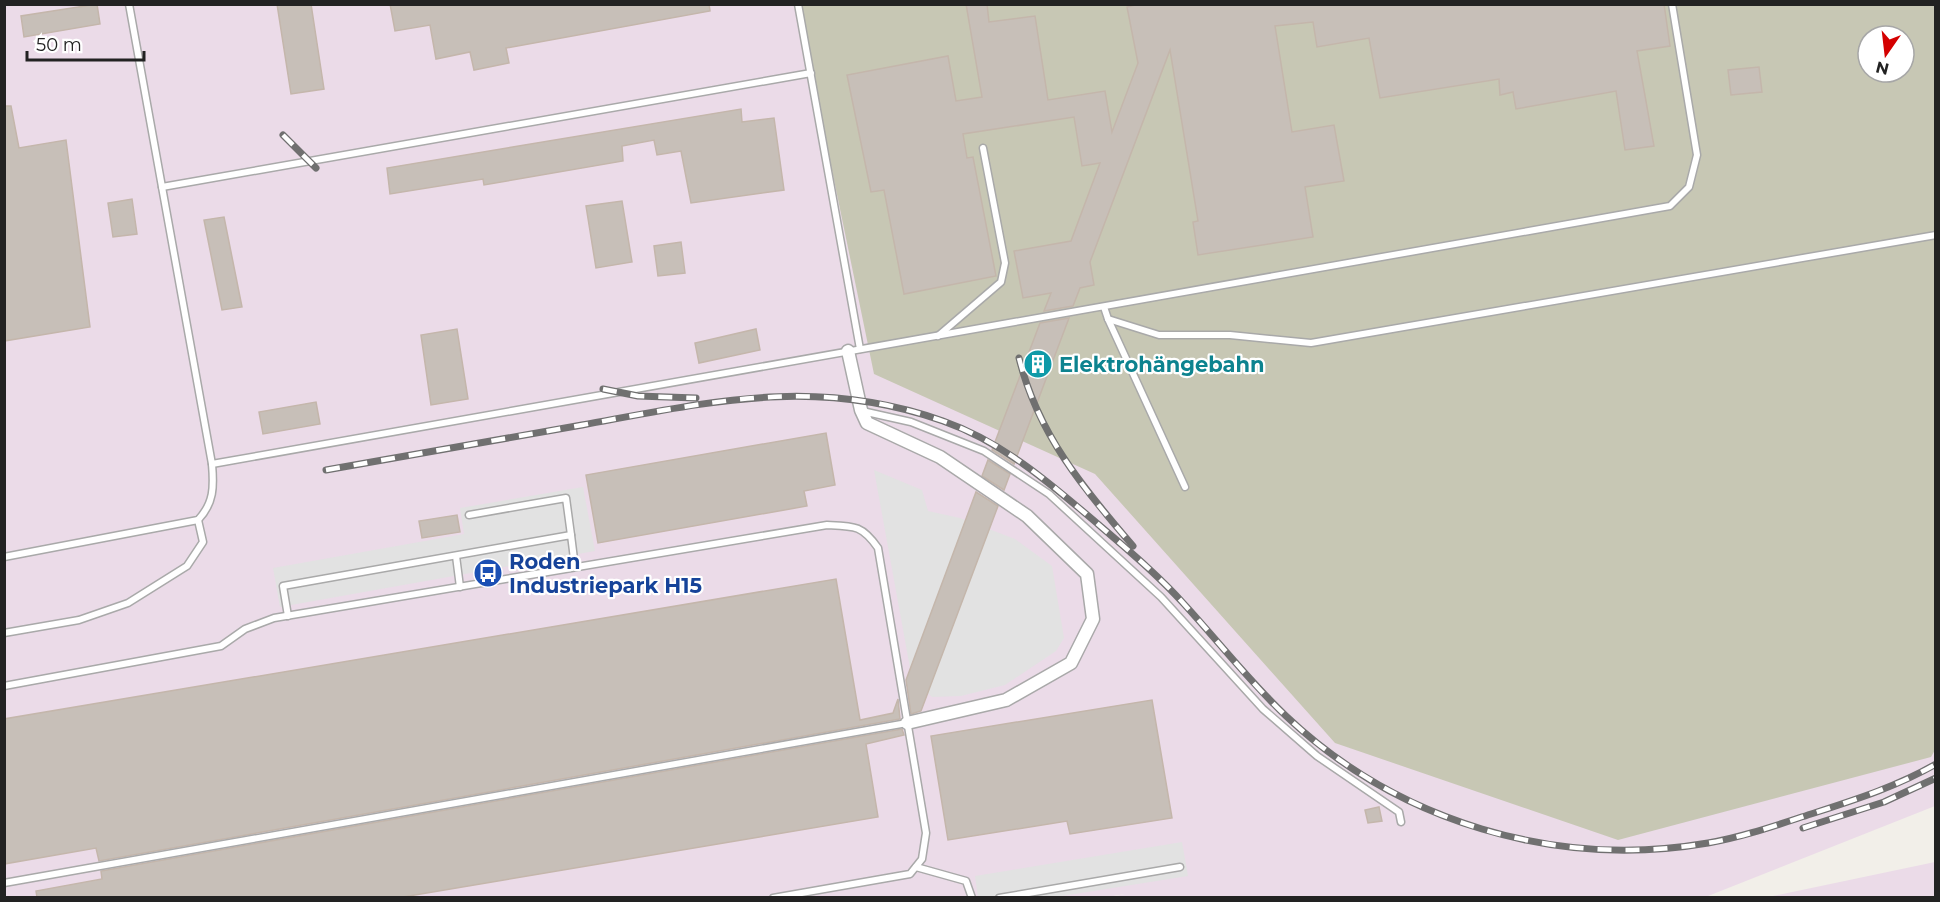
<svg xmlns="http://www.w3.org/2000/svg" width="1940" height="902" font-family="Montserrat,sans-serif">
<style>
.industrial{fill:#ebdbe8;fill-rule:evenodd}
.construction{fill:#c7c7b4;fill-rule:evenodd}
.parking{fill:#e2e2e2}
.building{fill:#c7bfb8;stroke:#c4b6ab;stroke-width:1.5}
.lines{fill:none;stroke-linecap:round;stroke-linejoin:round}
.service-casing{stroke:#a9a9a9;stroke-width:9}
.minor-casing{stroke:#a9a9a9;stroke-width:15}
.service{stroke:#fff;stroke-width:6}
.minor{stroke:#fff;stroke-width:12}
.rail-casing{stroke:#707070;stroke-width:7}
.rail{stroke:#fff;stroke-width:4.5;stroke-dasharray:14;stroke-linecap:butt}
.labels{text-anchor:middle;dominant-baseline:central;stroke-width:4.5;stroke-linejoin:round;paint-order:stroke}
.culture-label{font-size:21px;font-weight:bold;fill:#0d838f;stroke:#fff;text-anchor:start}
.transit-label{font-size:21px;font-weight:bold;fill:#164399;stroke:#fff;text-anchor:start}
</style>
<rect width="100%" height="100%" fill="#f2efe9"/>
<g class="industrial">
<path d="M4,5H1935V806L1703,898L1111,897L1125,894L1102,898L5,897ZM1868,36H1904V72H1868Z"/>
<polygon points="1935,862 1935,897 1768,897"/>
</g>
<path class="construction" d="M798,5H1935V750L1931,757L1618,840L1335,743L1095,474L874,374ZM1868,36H1904V72H1868Z"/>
<g class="parking">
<polygon points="874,470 922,490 928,511 960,518 1015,539 1052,566 1064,638 1056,651 1005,685 961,696 932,697 912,679"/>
<polygon points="583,487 595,551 280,607 273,568 464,534 460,508"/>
<polygon points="1182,842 1188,876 1056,897 978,898 975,876"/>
</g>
<g class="building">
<polygon points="97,4 100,24 24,37 21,16"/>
<polygon points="277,4 311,4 324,89 291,94"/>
<polygon points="390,4 709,4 710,11 506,48 509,63 474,70 470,52 436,59 430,25 395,31"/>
<polygon points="966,4 987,4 989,22 1035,16 1048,100 1105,91 1112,132 1138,63 1127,7 1139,4 1664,4 1670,46 1637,51 1654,146 1625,150 1616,91 1516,109 1513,92 1500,95 1499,79 1380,98 1369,38 1317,47 1313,22 1275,26 1292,132 1334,125 1344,181 1305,187 1313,237 1198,255 1193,222 1198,221 1170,50 1090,262 1094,285 1080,288 1073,306 1044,311 1051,293 1023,298 1014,251 1071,241 1100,163 1082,166 1074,117 963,134 967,158 973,157 996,276 904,294 884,190 871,192 847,75 948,56 956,101 982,97"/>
<polygon points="1759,67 1762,92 1731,95 1728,70"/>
<polygon points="4,106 11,106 19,148 66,140 90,327 4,341"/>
<polygon points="741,109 742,122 774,118 784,190 691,203 681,151 657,155 654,140 622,146 623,161 484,185 483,179 390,194 387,168"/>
<polygon points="132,199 137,234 113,237 108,203"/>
<polygon points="622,201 632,262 596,268 586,206"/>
<polygon points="224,217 242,307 222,310 204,220"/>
<polygon points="681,242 685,273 658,276 654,246"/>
<polygon points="1069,318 1014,464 992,450 1040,323"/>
<polygon points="457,329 468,399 431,405 421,335"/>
<polygon points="756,329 760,350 699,363 695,343"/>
<polygon points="316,402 320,424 263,434 259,412"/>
<polygon points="826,433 835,485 804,491 807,506 598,543 586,475"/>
<polygon points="988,460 1010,474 1004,490 982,476"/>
<polygon points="976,492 998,506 921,711 911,714 906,680"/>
<polygon points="457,515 460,532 422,538 419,521"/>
<polygon points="836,579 860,720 893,713 898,699 900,719 99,861 96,848 4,864 4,719"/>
<polygon points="1152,700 1172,818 1070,834 1067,821 948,840 931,736"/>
<polygon points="902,729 904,735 866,744 878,817 403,897 37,897 36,891 102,879 101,871"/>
<polygon points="1379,807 1382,821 1368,823 1365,810"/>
</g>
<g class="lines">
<g class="service-casing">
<g id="service">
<polyline points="798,4 860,349"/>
<polyline points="162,187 811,73"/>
<polyline points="1104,307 1108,319 1159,335 1230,335 1311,343 1936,235"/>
<polyline points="1108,319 1185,487"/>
<polyline points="938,336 1001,282 1005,263 983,148"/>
<polyline points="862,411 911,422 984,451 1049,494 1161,597 1263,709 1317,756 1399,812 1401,822"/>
<polyline points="212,464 1670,206 1689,187 1697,155 1672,4"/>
<polyline points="469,515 566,498 571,535"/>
<polyline points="456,556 460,587"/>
<path d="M4,557L198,520C214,503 214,487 212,464L129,4"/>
<polyline points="288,616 283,586 571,535 575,567"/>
<polyline points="4,633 79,620 128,603 187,566 203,542 198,520"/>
<path d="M4,686L221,646L245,629L274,618L827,525C854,526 862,525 878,548L926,833L922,859L910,874L773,898"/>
<polyline points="916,867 966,881 972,898"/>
<polyline points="4,883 907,723"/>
<polyline points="999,898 1180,867"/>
</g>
</g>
<g class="minor-casing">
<polyline id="minor" points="848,351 861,410 867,423 940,457 1027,516 1087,574 1093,619 1071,663 1006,700 907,723"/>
</g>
<use href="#service" class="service"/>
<use href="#minor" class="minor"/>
<g class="rail-casing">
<g id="rail">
<polyline points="283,135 316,168"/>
<path d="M1019,358C1038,434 1083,488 1133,546"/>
<polyline points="603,389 638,396 696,398"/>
<path d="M326,470C411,455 496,440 582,425C710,402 815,376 943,421C1003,442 1051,484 1099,525C1128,550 1158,575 1184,604C1218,641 1249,681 1286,716C1398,822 1556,869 1708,843C1743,837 1777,825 1811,814C1854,800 1896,787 1936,764"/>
<polyline points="1803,828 1884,802 1936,778"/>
</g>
</g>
<use href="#rail" class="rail"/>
</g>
<defs>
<g id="building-disc" transform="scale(1.5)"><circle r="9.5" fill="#0f9aa8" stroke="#fff"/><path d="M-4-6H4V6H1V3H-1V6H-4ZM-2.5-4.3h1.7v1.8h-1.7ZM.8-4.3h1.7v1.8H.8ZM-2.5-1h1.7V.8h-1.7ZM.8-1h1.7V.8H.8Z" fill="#fff"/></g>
<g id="bus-disc" transform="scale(1.5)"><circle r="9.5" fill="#1a4fb4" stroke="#fff"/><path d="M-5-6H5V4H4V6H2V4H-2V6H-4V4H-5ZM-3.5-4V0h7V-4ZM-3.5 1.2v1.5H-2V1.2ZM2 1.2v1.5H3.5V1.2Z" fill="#fff"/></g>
</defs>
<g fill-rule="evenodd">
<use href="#building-disc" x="1038" y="364"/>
<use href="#bus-disc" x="488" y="573"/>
</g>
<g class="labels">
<g class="culture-label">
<text x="1059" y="364">Elektrohängebahn</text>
</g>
<g class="transit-label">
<text x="509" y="561">Roden<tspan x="509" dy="24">Industriepark H15</tspan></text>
</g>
</g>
<rect width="1940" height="902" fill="none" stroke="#222222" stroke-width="12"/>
<g transform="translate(1886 54) rotate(194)"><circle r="28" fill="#ffffff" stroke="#a7a7a7" stroke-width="1.5"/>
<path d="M0-4.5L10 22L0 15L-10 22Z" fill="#d40000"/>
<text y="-9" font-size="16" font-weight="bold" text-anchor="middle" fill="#222222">N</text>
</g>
<path d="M27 51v9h117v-9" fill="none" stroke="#222222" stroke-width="3"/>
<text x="36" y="51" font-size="18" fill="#222222" stroke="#ffffff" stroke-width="4.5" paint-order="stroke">50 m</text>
</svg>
